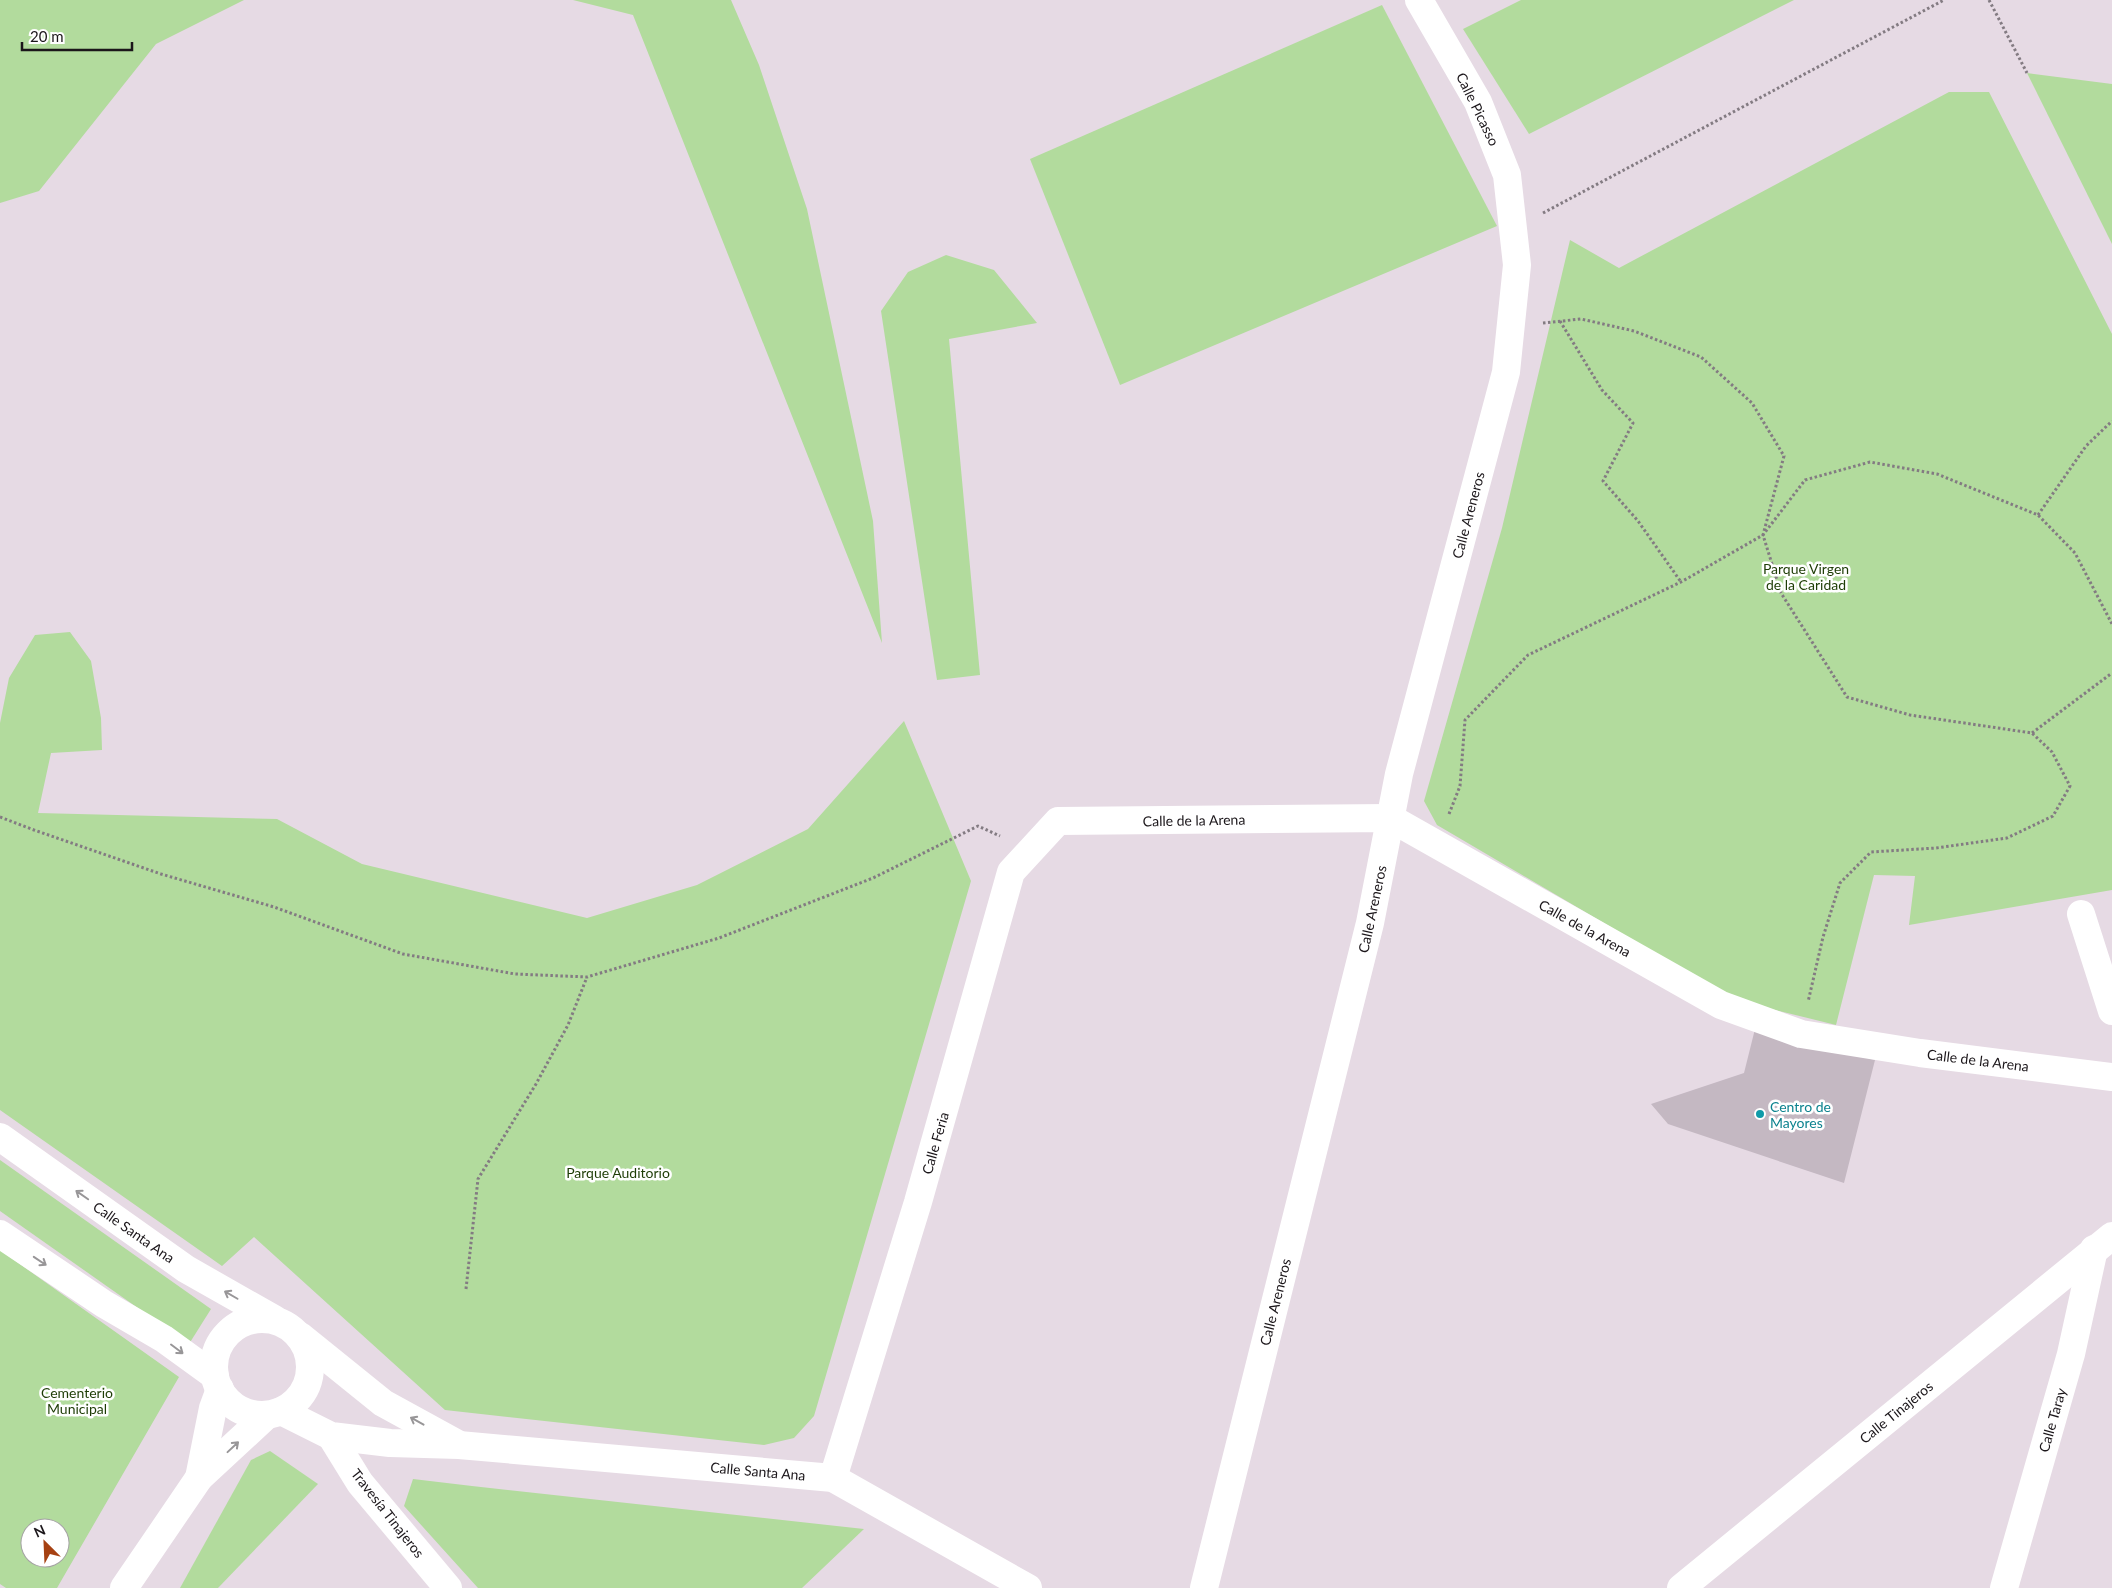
<svg xmlns="http://www.w3.org/2000/svg" width="2112" height="1588" font-family="Lato,sans-serif">
<style>
.green{fill:#b2db9d;fill-rule:evenodd}
.building{fill:#c4b8c2}
.lines{fill:none;stroke-linecap:round;stroke-linejoin:round}
.path{stroke:#837b82;stroke-width:3;stroke-dasharray:2.5 2.5;stroke-linecap:butt}
.street{stroke:#fff;stroke-width:28}
.oneway{stroke:#989698}
.culture-dot{fill:#0f9aa8;stroke:#fff;stroke-width:2}
.labels{text-anchor:middle;dominant-baseline:central;stroke-width:5;stroke-linejoin:round;paint-order:stroke}
.street-label{font-size:14px;fill:#1b161a;stroke:#fff}
.park-label{font-size:14px;fill:#1d3c05;stroke:#fff}
.culture-label{font-size:14px;fill:#0d838f;stroke:#fff;text-anchor:start}
</style>
<rect width="100%" height="100%" fill="#e6dae4"/>
<g class="green">
<polygon points="0,0 244,0 156,44 39,191 0,203"/>
<polygon points="573,0 731,0 759,65 807,209 873,521 882,643 633,15"/>
<polygon points="1521,0 1794,0 1529,134 1463,29"/>
<polygon points="1382,5 1497,226 1120,385 1030,159"/>
<polygon points="2027,73 2112,84 2112,244"/>
<polygon points="1949,92 1989,92 2112,334 2112,890 1909,925 1915,876 1874,875 1836,1025 1735,1000 1437,825 1424,801 1502,528 1570,240 1619,268"/>
<polygon points="946,255 994,270 1037,323 949,339 980,675 937,680 881,311 908,272"/>
<polygon points="70,632 91,661 101,718 102,750 51,753 38,813 277,819 362,864 587,918 697,885 808,829 904,721 971,881 814,1416 794,1438 764,1445 445,1410 254,1237 222,1266 0,1110 0,723 9,678 35,635"/>
<polygon points="0,1160 211,1309 189,1344 0,1211"/>
<path d="M0,1250L179,1377L57,1588H6L0,1584ZM30,1528H60V1558H30Z"/>
<polygon points="270,1451 318,1484 218,1588 180,1588 251,1460"/>
<polygon points="413,1479 472,1486 864,1529 802,1588 478,1588 404,1506"/>
</g>
<polygon class="building" points="1755,1029 1875,1060 1844,1183 1668,1124 1651,1104 1744,1073"/>
<g class="lines">
<g class="path">
<polyline points="1989,0 2027,73"/>
<polyline points="1543,213 1944,0"/>
<polyline points="1560,321 1602,390 1633,423 1603,481 1638,521 1681,582"/>
<polyline points="1543,323 1581,319 1634,331 1701,357 1752,403 1784,456 1763,535 1781,593 1847,697 1910,715 2032,733 2052,752 2070,786 2053,816 2007,838 1936,848 1871,852 1840,883 1823,937 1808,1002"/>
<polyline points="2038,515 2086,446 2112,421"/>
<polyline points="2032,733 2112,673"/>
<polyline points="1449,814 1460,786 1465,720 1528,655 1681,582 1763,535 1805,480 1870,462 1937,474 2038,515 2075,553 2112,624"/>
<polyline points="0,817 34,830 161,874 274,907 403,954 515,974 587,977 719,938 873,878 978,826 1000,836"/>
<polyline points="466,1289 478,1179 536,1084 568,1025 587,977"/>
</g>
<g class="street">
<polyline points="2081,914 2112,1011"/>
<polyline points="0,1137 186,1269 274,1319"/>
<polyline points="0,1234 104,1304 164,1339 215,1376"/>
<circle cx="262" cy="1367" r="48"/>
<polyline points="300,1336 383,1403 456,1443"/>
<polyline points="281,1411 331,1436 390,1443 459,1445 833,1478 1028,1588"/>
<polyline points="331,1436 360,1483 448,1588"/>
<polyline points="199,1478 213,1408 220,1389"/>
<polyline points="833,1478 918,1202 1011,872 1058,821 1390,818 1721,1005 1801,1034 1920,1053 2112,1077"/>
<polyline points="124,1588 199,1478 267,1415"/>
<polyline points="1204,1588 1370,923 1399,774 1506,372 1517,265 1507,175 1478,102 1419,0"/>
<polyline points="1681,1588 2112,1236"/>
<polyline points="2004,1588 2071,1354 2094,1249"/>
</g>
</g>
<defs><path id="oneway-shaft" d="M-6 0H5M1.5-3L5.5 0L1.5 3" fill="none" stroke-width="1.6" stroke-linecap="round" stroke-linejoin="round" transform="scale(1.25)"/></defs>
<g class="oneway">
<use href="#oneway-shaft" transform="translate(82 1195) rotate(-145)"/>
<use href="#oneway-shaft" transform="translate(40 1261) rotate(34)"/>
<use href="#oneway-shaft" transform="translate(231 1295) rotate(-150)"/>
<use href="#oneway-shaft" transform="translate(177 1349) rotate(37)"/>
<use href="#oneway-shaft" transform="translate(417 1421) rotate(-151)"/>
<use href="#oneway-shaft" transform="translate(233 1447) rotate(-43)"/>
</g>
<circle class="culture-dot" cx="1760" cy="1114" r="5"/>
<g class="labels">
<g class="street-label">
<text transform="translate(1478 109) rotate(64)">Calle Picasso</text>
<text transform="translate(1468 515) rotate(-75)">Calle Areneros</text>
<text transform="translate(1194 820) rotate(-1)">Calle de la Arena</text>
<text transform="translate(1372 909) rotate(-78)">Calle Areneros</text>
<text transform="translate(1585 928) rotate(29)">Calle de la Arena</text>
<text transform="translate(1978 1060) rotate(7)">Calle de la Arena</text>
<text transform="translate(935 1143) rotate(-74)">Calle Feria</text>
<text transform="translate(134 1232) rotate(35)">Calle Santa Ana</text>
<text transform="translate(1275 1302) rotate(-76)">Calle Areneros</text>
<text transform="translate(1896 1412) rotate(-39)">Calle Tinajeros</text>
<text transform="translate(2052 1420) rotate(-74)">Calle Taray</text>
<text transform="translate(758 1471) rotate(5)">Calle Santa Ana</text>
<text transform="translate(388 1513) rotate(52)">Travesía Tinajeros</text>
</g>
<g class="park-label">
<text x="1806" y="568">Parque Virgen<tspan x="1806" dy="16">de la Caridad</tspan></text>
<text x="618" y="1172">Parque Auditorio</text>
<text x="77" y="1392">Cementerio<tspan x="77" dy="16">Municipal</tspan></text>
</g>
<g class="culture-label">
<text x="1770" y="1106">Centro de<tspan x="1770" dy="16">Mayores</tspan></text>
</g>
</g>
<g transform="translate(45 1543) rotate(336)"><circle r="24" fill="#ffffff" stroke="#a4a2a3"/>
<path d="M0-4L9 19L0 12L-9 19Z" fill="#a64112"/>
<text y="-8" font-size="14" font-weight="bold" text-anchor="middle" fill="#1b161a">N</text>
</g>
<path d="M22 42v8h110v-8" fill="none" stroke="#1b161a" stroke-width="2.5"/>
<text x="30" y="42" font-size="15" fill="#1b161a" stroke="#ffffff" stroke-width="4" paint-order="stroke">20 m</text>
</svg>
